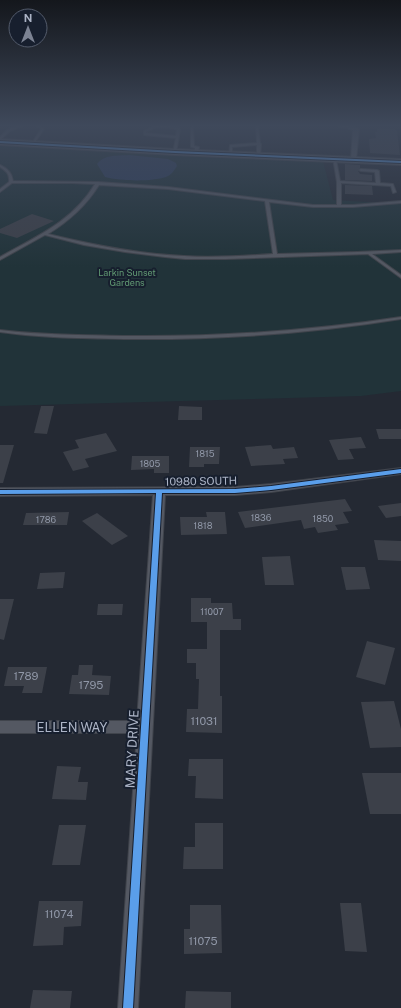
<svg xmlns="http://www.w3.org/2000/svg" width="401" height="1008" font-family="'Public Sans',sans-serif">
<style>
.green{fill:#213339}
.water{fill:#2d3d5c}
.building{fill:#3c4049}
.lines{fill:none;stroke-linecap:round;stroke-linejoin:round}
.lane-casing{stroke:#40444c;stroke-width:2}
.street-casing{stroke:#40444c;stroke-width:2}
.secondary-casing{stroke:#40444c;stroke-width:2}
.lane{fill:#545862;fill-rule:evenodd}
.street{fill:#545862;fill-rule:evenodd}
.secondary{fill:#575c66;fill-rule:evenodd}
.cycleway-casing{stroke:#171f2e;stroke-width:2}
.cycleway{fill:#5a9eea;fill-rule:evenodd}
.labels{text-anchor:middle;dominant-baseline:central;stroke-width:4;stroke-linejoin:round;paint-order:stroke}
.far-park-label{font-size:9px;fill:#619973;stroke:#171f2e}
.number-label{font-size:9px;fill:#9097a7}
.street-label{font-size:11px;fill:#acb4c6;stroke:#171f2e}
.near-number-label{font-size:11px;fill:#9097a7}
.near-street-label{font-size:13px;fill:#acb4c6;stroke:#171f2e}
</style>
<rect width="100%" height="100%" fill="#242933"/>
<polygon class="green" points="0,145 189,156 323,161 333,200 401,204 401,391 361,396 0,406"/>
<path class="water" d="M129,155L168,159L176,163L177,166C174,171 171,175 166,177C151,182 120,181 105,177L97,164C105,154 117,156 129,155Z"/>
<g class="building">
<polygon points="377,128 395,129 397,131 400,155 370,153 369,139 376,138 375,132 377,132"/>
<polygon points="345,164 360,165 360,168 358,171 360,174 372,175 372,181 345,180"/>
<polygon points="345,185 372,186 373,195 345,194"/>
<polygon points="32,214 54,221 17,238 0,233 0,229"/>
<polygon points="41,406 54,406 47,434 34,433"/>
<polygon points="179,406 202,407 202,420 178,420"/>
<polygon points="376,429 401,429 401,439 379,439"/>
<polygon points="106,433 117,451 85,459 89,467 73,471 63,452 79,448 75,440"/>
<polygon points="361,437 366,448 349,449 354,459 338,460 329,440"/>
<polygon points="0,445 14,445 3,483 0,483"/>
<polygon points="271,445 273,449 294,447 298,458 283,459 285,464 251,466 245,447"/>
<polygon points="190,447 220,447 219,464 204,464 204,467 189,467"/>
<polygon points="132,456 169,456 169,473 154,473 154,469 131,470"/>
<polygon points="345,499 352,511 343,512 349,523 335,525 338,530 318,533 315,527 304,529 301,520 245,528 238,512"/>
<polygon points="401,503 401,516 386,518 378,506"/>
<polygon points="69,512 67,525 23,525 26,513"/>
<polygon points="206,512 225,512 227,534 181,535 180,517 207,517"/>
<polygon points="97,513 128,536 112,545 82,521"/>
<polygon points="374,540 401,541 401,561 378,560"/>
<polygon points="290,556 294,585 265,585 262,557"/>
<polygon points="341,567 365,567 370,589 346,590"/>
<polygon points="65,572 63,588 37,589 40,573"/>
<polygon points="191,598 211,598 211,603 232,603 233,619 241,619 241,630 220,630 220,696 222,696 222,733 186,732 187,709 198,709 199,679 196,679 196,663 187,663 187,649 207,649 207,622 191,622"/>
<polygon points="0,599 14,599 4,640 0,639"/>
<polygon points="98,604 123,604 122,615 97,615"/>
<polygon points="367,641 395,648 385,685 356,677"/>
<polygon points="79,665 93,665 92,675 111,676 109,695 69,694 72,675 78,675"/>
<polygon points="8,667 47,667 42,693 22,693 24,686 4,686"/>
<polygon points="394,701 401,729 401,747 370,748 361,702"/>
<polygon points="189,759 223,759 223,799 195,798 196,776 188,776"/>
<polygon points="57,766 81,767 78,782 88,782 86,800 52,799"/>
<polygon points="362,773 401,773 401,814 370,814"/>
<polygon points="195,823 223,823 223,869 183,869 184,847 195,847"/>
<polygon points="59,825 86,825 80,865 52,865"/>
<polygon points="39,901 83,901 81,926 64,927 63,945 33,946"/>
<polygon points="340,903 361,903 367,952 345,951"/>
<polygon points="190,905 221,905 222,953 184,954 184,929 190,929"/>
<polygon points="33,990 72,991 70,1008 30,1008"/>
<polygon points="186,991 231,992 231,1008 185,1008"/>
</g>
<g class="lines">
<g class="lane-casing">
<g id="lane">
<polygon points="18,126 22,126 10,131 0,140 0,137 8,129"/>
<polygon points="37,126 40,126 44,129 33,145 31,145 41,129"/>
<path d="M154,126H171L179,127L180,130L176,153L173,152L176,138L144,135V131ZM161,127L177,129L176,136L146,133V132L154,128Z"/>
<polygon points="256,126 258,126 260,143 261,144 260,157 257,156 257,145 232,147 232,154 229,155 230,145 257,143"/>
<polygon points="192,127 193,128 194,146 199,147 198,153 196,154 194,153 195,148 191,147 191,128"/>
<path d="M333,158L336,159L340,181L376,183L375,172L361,171L359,170L361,169L377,170L379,171L380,183L393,184L396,192L393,193L391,186L341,183V205H353L401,201V203L353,207H313L269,202L277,254L357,252L401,250V252L372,254L401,275V278L368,254L226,259H185L165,257L125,252L84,245L45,235L0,260V257C37,236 72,222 95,184L72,183H12L0,192V189L9,182C10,174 6,171 0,167V165C7,168 12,173 13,181L98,182L168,187L313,205H337V182ZM99,185L168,189L265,201L273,254C243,256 214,258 184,256C138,254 93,245 48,234C69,221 86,206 99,185Z"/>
<path d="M401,317V319C309,334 217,340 124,339C82,338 41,338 0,332V330C41,335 82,335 124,336C217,337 309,331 401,317Z"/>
</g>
</g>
<g class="street-casing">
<g id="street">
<polygon points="339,126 350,126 359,129 356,160 351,159 353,130"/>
<polygon points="401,468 401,474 271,492 235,495 165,495 138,1008 118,1008 137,733 0,733 0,721 137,721 153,495 0,496 0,488 235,487 271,484"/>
</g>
</g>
<g class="secondary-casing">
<polygon id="secondary" points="0,139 175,149 401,159 401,165 175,155 0,145"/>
</g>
<use href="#lane" class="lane"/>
<use href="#street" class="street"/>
<use href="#secondary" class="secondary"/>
<g class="cycleway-casing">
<g id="cycleway">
<polygon points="0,141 175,151 401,161 401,163 175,153 0,143"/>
<polygon points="401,469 401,473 271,490 235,493 162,493 133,1008 123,1008 156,493 0,494 0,490 235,489 271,486"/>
</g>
</g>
<use href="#cycleway" class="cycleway"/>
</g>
<linearGradient id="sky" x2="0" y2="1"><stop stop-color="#14171c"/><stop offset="0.47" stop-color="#3f495b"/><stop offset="1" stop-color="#3f495b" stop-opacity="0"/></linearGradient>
<rect width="401" height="267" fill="url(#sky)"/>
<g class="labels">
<g class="far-park-label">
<text x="127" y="272">Larkin Sunset<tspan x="127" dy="10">Gardens</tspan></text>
</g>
<g class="number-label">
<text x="205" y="453">1815</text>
<text x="150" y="463">1805</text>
<text x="261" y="517">1836</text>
<text x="323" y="518">1850</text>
<text x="46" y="519">1786</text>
<text x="203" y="525">1818</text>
<text x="212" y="611">11007</text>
</g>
<g class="street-label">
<text transform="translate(201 481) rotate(-1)">10980 SOUTH</text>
</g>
<g class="near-number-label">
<text x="26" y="676">1789</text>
<text x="91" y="685">1795</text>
<text x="204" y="721">11031</text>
<text x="59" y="914">11074</text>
<text x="203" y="941">11075</text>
</g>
<g class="near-street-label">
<text x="72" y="727">ELLEN WAY</text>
<text transform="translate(132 749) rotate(-87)">MARY DRIVE</text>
</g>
</g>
<g transform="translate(28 28)"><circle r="19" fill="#171f2e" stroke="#535b6b"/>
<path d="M0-3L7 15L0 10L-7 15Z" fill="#7c8393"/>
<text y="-6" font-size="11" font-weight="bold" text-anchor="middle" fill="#acb4c6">N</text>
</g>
</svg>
